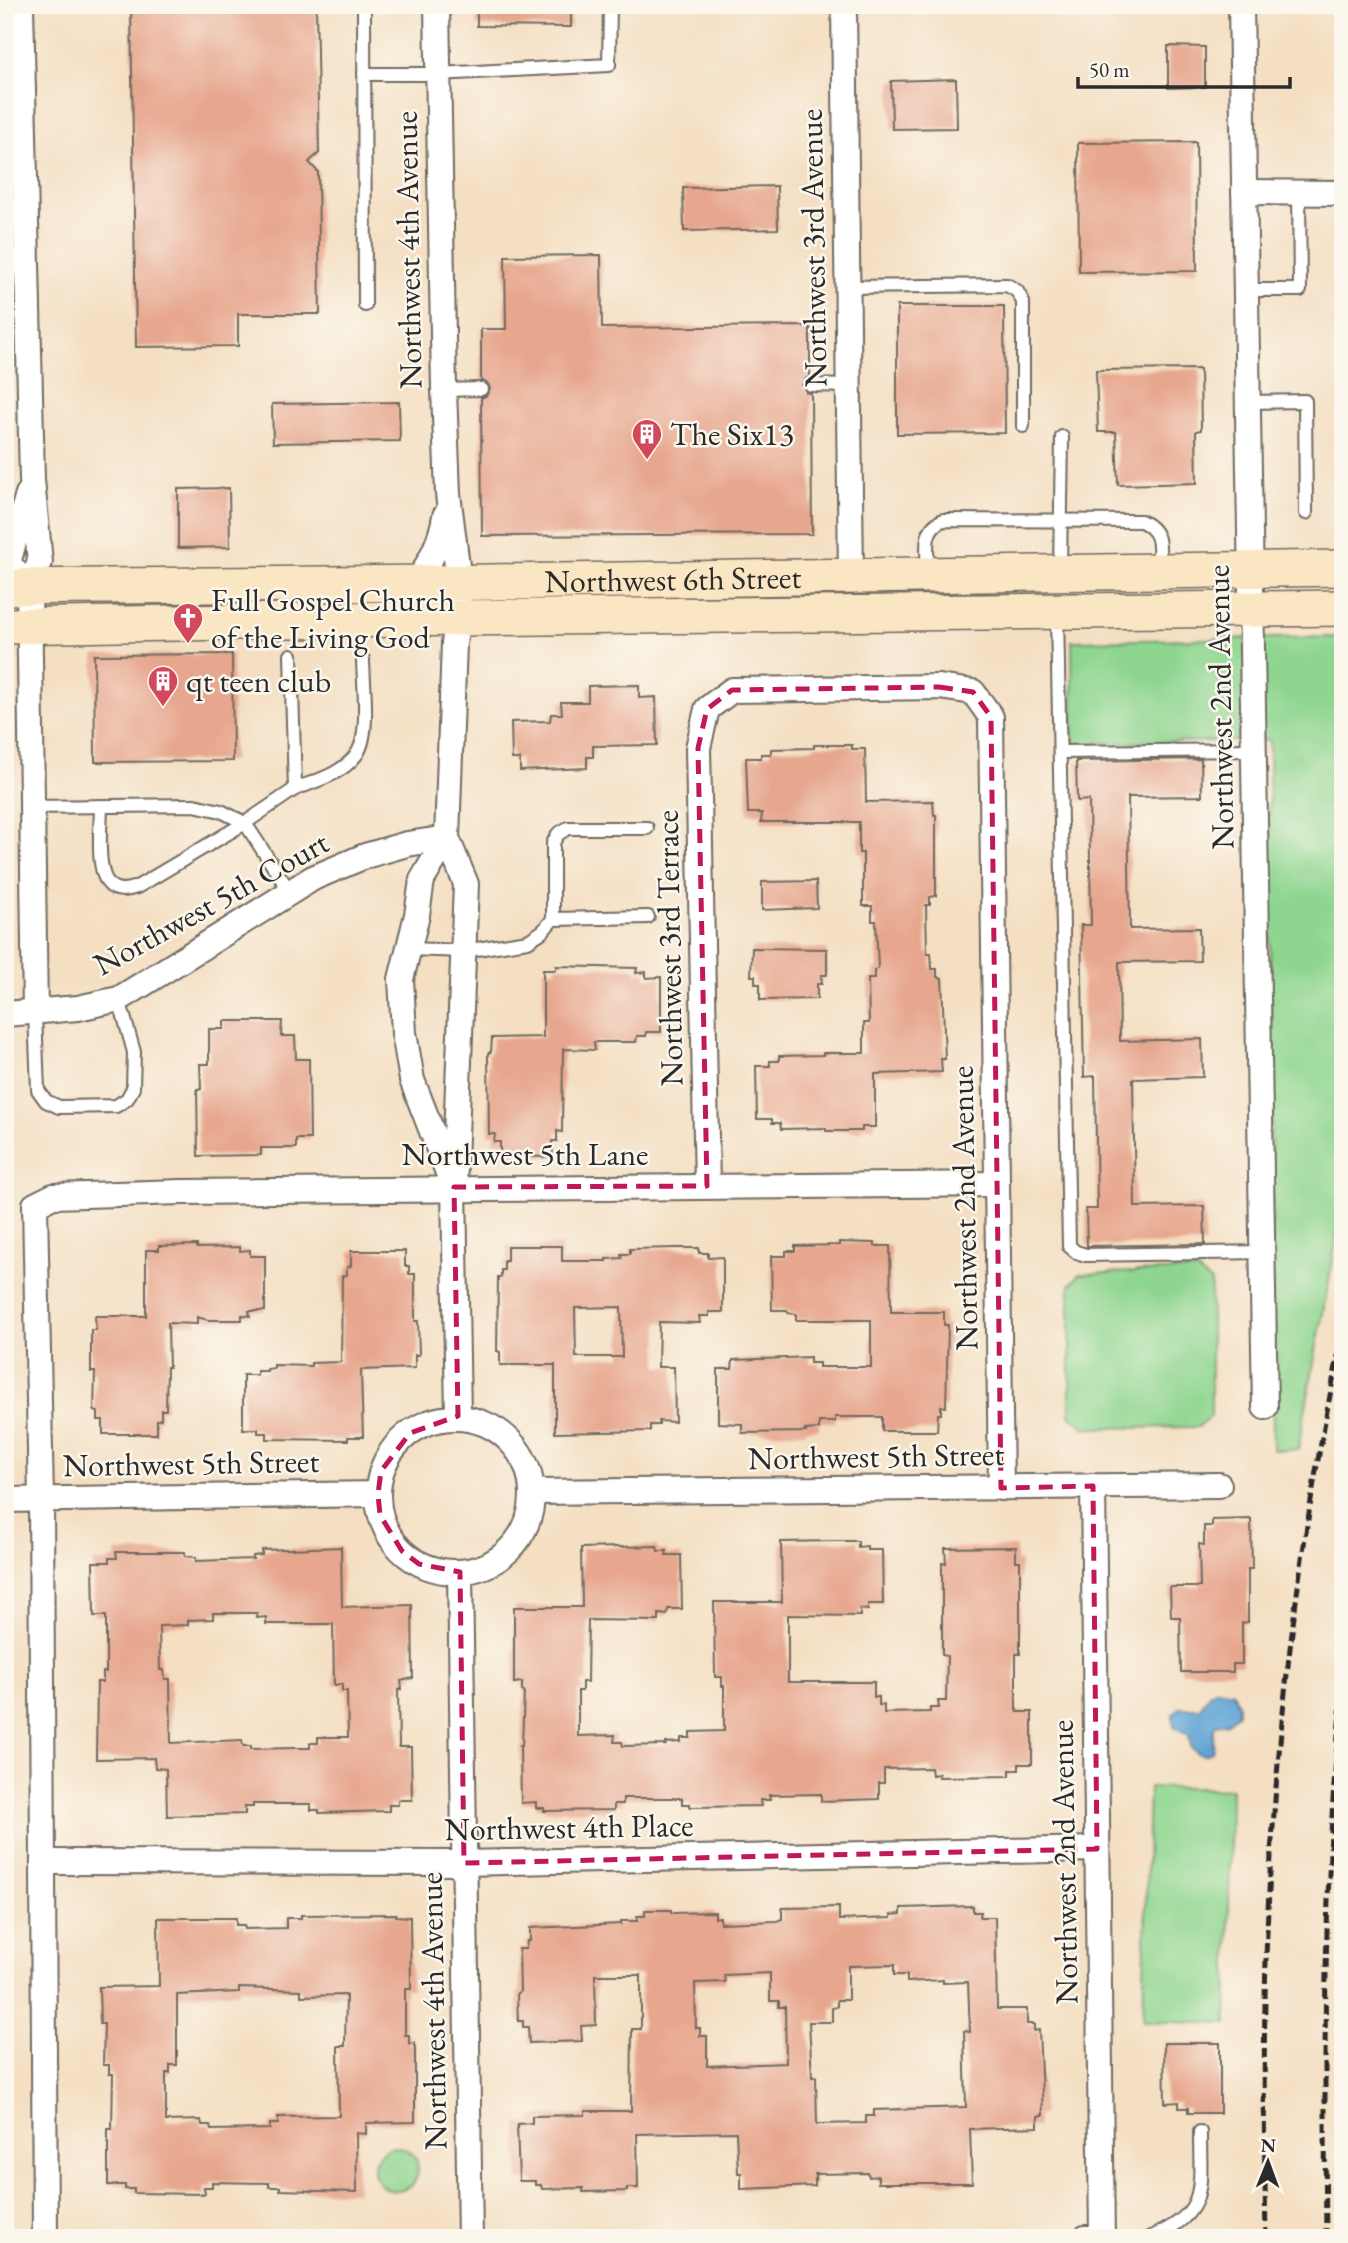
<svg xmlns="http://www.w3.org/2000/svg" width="1348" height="2243" font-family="'EB Garamond',serif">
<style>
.green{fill:#8ed58f;stroke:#5c805d;stroke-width:2}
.water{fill:#60a5d6;stroke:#466880;stroke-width:2}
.building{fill:#e7a78f;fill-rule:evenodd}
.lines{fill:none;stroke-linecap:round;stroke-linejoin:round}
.lane-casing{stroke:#716a60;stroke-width:16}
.street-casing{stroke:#716a60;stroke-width:28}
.secondary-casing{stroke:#716a60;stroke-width:38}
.lane{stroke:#fff;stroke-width:12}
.street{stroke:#fff;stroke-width:24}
.secondary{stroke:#fbe6c3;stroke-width:35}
.rail{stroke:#2b2b2b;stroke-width:5;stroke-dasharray:10 5;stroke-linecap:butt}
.marked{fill:none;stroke:#c2185b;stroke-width:5;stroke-dasharray:14 9;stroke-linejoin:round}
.labels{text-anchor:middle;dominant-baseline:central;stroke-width:5;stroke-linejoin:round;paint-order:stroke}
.street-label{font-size:32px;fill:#2b2b2b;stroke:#fbf7ec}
.poi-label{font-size:32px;fill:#2b2b2b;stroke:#fbf7ec;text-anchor:start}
</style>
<rect width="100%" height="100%" fill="#fbf7ec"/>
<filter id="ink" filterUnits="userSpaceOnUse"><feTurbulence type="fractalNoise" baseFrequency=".0143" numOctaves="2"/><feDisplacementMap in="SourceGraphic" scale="14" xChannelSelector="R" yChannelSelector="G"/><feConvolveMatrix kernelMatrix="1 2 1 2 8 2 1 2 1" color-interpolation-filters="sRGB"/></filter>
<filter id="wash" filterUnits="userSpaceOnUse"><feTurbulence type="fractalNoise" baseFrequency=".00686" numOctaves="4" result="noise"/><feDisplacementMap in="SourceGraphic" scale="28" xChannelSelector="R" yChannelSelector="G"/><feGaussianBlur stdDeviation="1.57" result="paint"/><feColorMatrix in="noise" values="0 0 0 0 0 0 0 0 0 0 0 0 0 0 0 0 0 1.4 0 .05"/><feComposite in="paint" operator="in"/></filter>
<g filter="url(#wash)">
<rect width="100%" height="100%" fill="#f4dfc3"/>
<g class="green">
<polygon points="1343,637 1343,1203 1298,1450 1273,1450 1269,740 1073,744 1072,641"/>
<polygon points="1196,1270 1211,1282 1211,1416 1198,1427 1085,1428 1070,1415 1070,1285 1080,1274"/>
<polygon points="1149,1787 1231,1789 1227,2024 1143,2021"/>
<circle cx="396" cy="2169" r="22"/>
</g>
<path class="water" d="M1217,1689L1233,1692L1238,1705V1713L1227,1723L1215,1725C1210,1734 1216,1741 1212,1751L1205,1755L1199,1754L1191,1747L1189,1735L1174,1726L1173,1714L1180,1708H1200L1210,1693Z"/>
<g id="blocks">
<g class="building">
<polygon points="131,5 316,5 319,153 309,162 318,172 320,314 238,314 238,346 136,347"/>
<polygon points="477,5 571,5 571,27 477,26"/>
<polygon points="1168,46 1205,47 1205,87 1168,88"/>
<polygon points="956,79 957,128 892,129 891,81"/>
<polygon points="1196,142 1197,271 1079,272 1078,143"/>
<polygon points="777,186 778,229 684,231 683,188"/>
<polygon points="601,255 602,328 810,326 810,376 804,380 802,385 806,392 811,394 812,534 482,536 481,398 486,396 490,389 488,384 481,380 481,329 506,329 505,256"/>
<polygon points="897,306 1004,306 1005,433 897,434"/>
<polygon points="1200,369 1201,430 1196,431 1197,483 1118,485 1116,432 1098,432 1096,370"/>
<polygon points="399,402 400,441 273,443 272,404"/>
<polygon points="229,488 230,547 178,548 178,489"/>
<polygon points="232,654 233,761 95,762 94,655"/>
<polygon points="639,685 639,698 656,697 657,745 593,746 593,757 587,757 587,768 520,771 520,759 512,759 511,722 550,721 551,714 562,714 561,702 588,702 588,686"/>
<polygon points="814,745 852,745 852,749 865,749 866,802 933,801 934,815 936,815 936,896 930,897 930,905 926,905 927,953 931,953 932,969 937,969 937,977 942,978 945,1059 941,1059 942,1072 875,1074 875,1127 862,1127 862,1131 826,1131 826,1128 781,1129 780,1123 772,1123 772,1119 757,1119 756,1066 770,1066 770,1061 779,1061 779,1056 823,1055 823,1053 864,1053 864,1023 869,1023 868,979 874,979 874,970 878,969 876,921 872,921 872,906 863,906 863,853 859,853 859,822 761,822 762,813 748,813 746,758 761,758 761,754 771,754 771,749 814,748"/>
<polygon points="1201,759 1202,796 1128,797 1130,929 1199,928 1200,961 1119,962 1120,1041 1202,1039 1203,1077 1133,1079 1135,1207 1204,1206 1205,1244 1087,1246 1086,1209 1097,1209 1095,1076 1084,1077 1081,925 1091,925 1089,800 1077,801 1076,761"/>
<polygon points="816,881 817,908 762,910 762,882"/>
<polygon points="752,948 827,949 827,975 821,975 822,984 817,984 817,999 760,1000 760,984 755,984 755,976 751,976"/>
<polygon points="556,966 637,968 636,973 646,972 646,978 661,977 661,1032 646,1032 646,1036 637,1036 636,1042 594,1042 595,1050 563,1049 562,1132 557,1131 557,1141 552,1141 553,1157 500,1156 500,1142 494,1142 495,1134 489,1134 488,1053 491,1052 492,1038 543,1037 543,970 556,970"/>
<polygon points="224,1021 282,1021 281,1036 295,1036 296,1059 309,1059 310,1139 296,1139 296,1148 261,1148 261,1155 198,1156 197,1089 201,1089 200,1064 209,1064 209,1029 224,1029"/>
<polygon points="839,1242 875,1243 875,1246 890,1246 891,1312 944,1312 944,1325 948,1325 946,1407 941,1406 941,1414 938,1414 937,1431 882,1431 882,1417 835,1417 835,1422 819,1422 819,1429 805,1430 806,1432 742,1433 742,1424 718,1423 718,1369 732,1369 733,1360 810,1357 810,1363 819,1363 819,1367 871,1367 871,1320 796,1320 796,1314 788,1313 787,1310 772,1310 771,1256 786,1256 786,1251 795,1251 795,1246 839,1245"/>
<polygon points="197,1245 197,1248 240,1247 240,1251 250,1250 250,1256 265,1256 265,1311 249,1311 250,1316 242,1315 242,1320 208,1320 197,1317 197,1324 168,1323 169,1367 167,1367 166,1410 161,1410 161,1419 157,1420 157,1434 103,1434 103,1420 98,1420 98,1412 94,1411 95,1372 91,1372 91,1330 96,1330 95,1316 146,1316 146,1250 159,1250 159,1246"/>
<path d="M507,1246H562V1261H606V1259L622,1258L621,1254H630V1249L676,1248H699V1253H708V1258L723,1257V1312H709V1316H699L700,1323L659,1322L658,1367H674L675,1422L659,1421V1425H650V1431L555,1433V1365H500V1352L497,1351L498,1277H501V1270H504V1261H507ZM621,1307L622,1357H576L575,1308Z"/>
<polygon points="351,1251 405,1251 405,1266 409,1266 409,1274 415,1274 415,1321 418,1321 419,1355 415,1355 415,1368 361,1370 363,1437 348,1437 348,1440 267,1439 267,1433 258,1433 258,1429 243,1429 243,1375 257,1375 257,1371 267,1371 267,1369 274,1368 274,1365 311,1366 311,1363 341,1362 342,1276 347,1275 347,1267 351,1266"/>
<polygon points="1251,1519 1252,1569 1248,1569 1248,1622 1242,1623 1242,1664 1233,1664 1233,1672 1181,1672 1180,1617 1171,1617 1170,1587 1200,1587 1199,1544 1204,1545 1204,1526 1212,1526 1212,1520"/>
<polygon points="834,1541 858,1541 858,1547 867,1546 867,1550 882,1550 883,1604 868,1604 868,1610 860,1609 860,1616 788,1615 788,1682 874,1682 874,1697 879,1697 879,1705 884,1705 884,1713 930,1712 930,1708 939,1708 938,1701 946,1701 947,1656 942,1655 942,1563 946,1563 945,1548 1016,1547 1016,1561 1020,1561 1020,1654 1016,1654 1016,1708 1018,1712 1032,1712 1032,1764 1019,1764 1019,1770 1010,1770 1010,1776 939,1777 939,1774 932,1775 931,1768 884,1769 884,1783 879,1783 879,1799 821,1801 821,1794 769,1795 770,1800 760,1800 761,1806 690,1807 690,1804 682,1804 682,1798 623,1798 623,1804 614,1804 614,1810 544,1811 544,1808 536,1808 536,1802 521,1803 520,1746 522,1746 524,1691 522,1691 522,1682 514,1683 514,1607 582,1607 581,1548 657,1546 658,1551 667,1551 666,1555 681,1555 682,1609 668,1609 667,1615 659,1614 659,1621 588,1620 587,1682 582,1682 582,1691 578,1691 578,1736 615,1735 614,1742 622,1742 623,1746 666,1745 666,1743 681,1742 681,1738 690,1738 690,1732 724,1731 724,1686 722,1686 722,1677 715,1677 714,1602 782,1602 781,1542"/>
<path d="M341,1547L342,1607L412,1605L413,1678L401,1681L402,1689L398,1690L399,1747H411L412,1800H398V1805H389V1811L319,1813V1810H311V1804H253V1807H245V1814L167,1816L166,1769L155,1768L154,1758L96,1759L97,1682H103V1672H106V1616H94L93,1562H109V1558H117L116,1552H185V1556L196,1557V1561L253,1559V1556L262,1555V1550ZM213,1613H257V1618L266,1617V1624H333L334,1685L342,1684V1691H347L348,1737H318V1743H310V1748H294L251,1749V1746H243L242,1740L171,1743L170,1679H165L164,1670H160L159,1626L188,1625V1620L213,1619Z"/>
<path d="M973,1906V1912H981L980,1917H995L997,2009H1027V2024H1034V2031L1039,2030L1043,2115L1038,2116V2127L970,2129L972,2183H878V2176L869,2177L868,2173L815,2174V2186L741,2189V2173H738L736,2132L637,2134L638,2188H627V2191L583,2192V2188L542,2189L541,2185H535V2181H519L517,2124L532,2123V2116L585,2115V2111H631L632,2029H641V1975H595L596,2025L581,2026L582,2041L529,2043L528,2027H523V2021H518L517,1993L520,1992L519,1949H526L527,1941H530V1928L621,1924V1921H637V1916H645V1910H671V1913L715,1912V1918L720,1917V1923L777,1921L782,1919V1908L839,1907V1920L891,1918V1915L901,1914V1908ZM894,1965V1975H907V1982L943,1980V1983L968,1982L970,2032L964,2031L966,2107L874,2110V2116H866V2123L817,2124L816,2077H812L809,2022H832V2008L837,2007V2000H848V1966ZM770,1973V2001H779V2007H785L786,2063L707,2066V2036H700V2028H696L695,1983L725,1982L724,1975Z"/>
<path d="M396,1914V1916L410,1917L411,1989H405V2035H409V2044L415,2043V2122L366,2123V2134L356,2133L357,2192L280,2190V2187H269V2183L212,2182V2187H204L205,2194L134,2193V2189H125V2185H108V2129H112L113,2074H109V2065H103L104,2024H100L99,1987L159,1986L158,1918H236V1925H244L245,1929L286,1928V1918H301V1915ZM239,1988L301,1990V1996L346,1995L345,2046H338L339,2116L278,2117V2124H270V2129L211,2130L210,2125H202L201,2120L166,2121V2073H170V2065H177V1995L239,1992Z"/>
<polygon points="1164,2043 1220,2043 1220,2113 1188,2113 1188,2108 1179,2108 1179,2102 1165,2103"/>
</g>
</g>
</g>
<g filter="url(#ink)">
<use href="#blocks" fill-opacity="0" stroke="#716a60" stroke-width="2"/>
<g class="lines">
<g class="lane-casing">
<g id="lane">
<polyline points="364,5 365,305"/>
<polyline points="364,74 438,74 609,65 610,5"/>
<polyline points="847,287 1007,285 1017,291 1023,302 1023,426"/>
<polyline points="1245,290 1300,290 1299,192"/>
<polyline points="811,385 848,386"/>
<polyline points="444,390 481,389"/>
<polyline points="1247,402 1305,401 1306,513"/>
<polyline points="1060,570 1062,437"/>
<path d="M928,573C928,553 921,529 943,520L1141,521C1163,532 1159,545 1159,567"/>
<polyline points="1057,613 1069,1246 1076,1252 1086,1255 1262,1252"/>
<polyline points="1060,752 1253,750"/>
<path d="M295,789C316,781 342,774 356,755C371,736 363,683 363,659"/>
<path d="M101,806C101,825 94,879 114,888C122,892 130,889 137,887L245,823L295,789L291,655"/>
<polyline points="30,807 194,805 221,811 245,823 290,892"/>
<polyline points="553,919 553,843 558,834 568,828 647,828"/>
<polyline points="409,949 464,951 528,941 543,931 553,919 648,917"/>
<polyline points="35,1013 38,1090 46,1101 59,1107 116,1106 127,1099 133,1088 134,1052 119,999"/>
<path d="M1149,2238C1209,2214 1200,2188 1200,2132"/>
</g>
</g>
<g class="street-casing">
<g id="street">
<polyline points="21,5 32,480 40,562 29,587 35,1013"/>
<polyline points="437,5 444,390 448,494 459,582 458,618 454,643 447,838 466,884 454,1187 458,1416"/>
<polyline points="844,5 851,575"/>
<polyline points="1241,5 1265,1407"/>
<polyline points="1244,192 1343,193"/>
<polyline points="28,494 8,563 29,587"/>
<path d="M417,583C430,561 441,542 445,516"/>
<polyline points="447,838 422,880 417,915 401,979 404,1033 412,1080 450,1178"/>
<polyline points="5,1014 78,1008 119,999 313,878 365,856 407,844 447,838"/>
<polyline points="707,1186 698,748 707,709 732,690 939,687 973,692 991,717 1001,1488"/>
<circle cx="455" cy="1495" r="77"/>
<polyline points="533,1492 1219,1485"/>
<polyline points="5,1500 378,1494"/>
<polyline points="460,1572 470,2238"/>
<polyline points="43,1862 464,1863 1097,1849"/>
<polyline points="45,2238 41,1499 35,1205 53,1196 182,1192 997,1184"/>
<polyline points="1085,2238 1102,2238 1093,1486"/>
</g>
</g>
<g class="secondary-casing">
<g id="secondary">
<path id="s1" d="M5,587L433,583L1343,568"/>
<polyline points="5,626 458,618 1343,608"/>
</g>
</g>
<use href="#lane" class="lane"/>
<use href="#street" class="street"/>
<use href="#secondary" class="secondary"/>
<g class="rail">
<path d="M1266,2238C1264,2135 1263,2033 1267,1931C1276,1729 1300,1530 1343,1333"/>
<path d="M1326,2238C1324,2053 1323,1868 1343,1684"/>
</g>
</g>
</g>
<path class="marked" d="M939,687L973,692L991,717L1001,1488L1093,1486L1097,1849L464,1863L460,1572L419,1564L402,1551L380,1515L378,1494L381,1471L410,1433L458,1416L454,1187L707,1186L698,748L707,709L732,690Z"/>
<defs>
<g id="building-pin" transform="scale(1.575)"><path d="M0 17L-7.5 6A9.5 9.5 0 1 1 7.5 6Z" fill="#d1495b" stroke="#fbf7ec"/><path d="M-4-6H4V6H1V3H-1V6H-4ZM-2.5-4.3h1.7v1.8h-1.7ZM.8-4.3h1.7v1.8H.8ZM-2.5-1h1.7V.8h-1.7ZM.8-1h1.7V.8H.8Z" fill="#fff"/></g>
<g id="church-pin" transform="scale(1.575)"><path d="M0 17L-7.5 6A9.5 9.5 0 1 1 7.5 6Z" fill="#d1495b" stroke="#fbf7ec"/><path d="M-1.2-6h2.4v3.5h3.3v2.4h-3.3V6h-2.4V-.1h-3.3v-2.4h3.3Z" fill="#fff"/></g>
</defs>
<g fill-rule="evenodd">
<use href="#building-pin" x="647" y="434"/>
<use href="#church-pin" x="188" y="618"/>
<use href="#building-pin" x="163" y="681"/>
</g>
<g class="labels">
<g class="street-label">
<text transform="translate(813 248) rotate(-91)">Northwest 3rd Avenue</text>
<text transform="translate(408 250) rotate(-91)">Northwest 4th Avenue</text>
<text stroke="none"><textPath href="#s1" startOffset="668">Northwest 6th Street</textPath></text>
<text transform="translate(1220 707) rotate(-91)">Northwest 2nd Avenue</text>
<text transform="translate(211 903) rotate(-29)">Northwest 5th Court</text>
<text transform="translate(669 948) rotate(-91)">Northwest 3rd Terrace</text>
<text x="525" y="1154">Northwest 5th Lane</text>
<text transform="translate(964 1208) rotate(-91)">Northwest 2nd Avenue</text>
<text transform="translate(876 1456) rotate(-1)">Northwest 5th Street</text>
<text transform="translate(191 1463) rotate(-1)">Northwest 5th Street</text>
<text transform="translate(569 1827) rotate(-1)">Northwest 4th Place</text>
<text transform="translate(1064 1862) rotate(-91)">Northwest 2nd Avenue</text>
<text transform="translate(433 2011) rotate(-91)">Northwest 4th Avenue</text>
</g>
<g class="poi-label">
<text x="670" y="434">The Six13</text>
<text x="211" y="600">Full Gospel Church<tspan x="211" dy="37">of the Living God</tspan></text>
<text x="186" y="681">qt teen club</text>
</g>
</g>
<rect width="1348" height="2243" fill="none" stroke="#fbf7ec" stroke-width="28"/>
<g transform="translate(1268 2162) rotate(1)" stroke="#fbf7ec" stroke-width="5" paint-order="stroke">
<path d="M0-5L12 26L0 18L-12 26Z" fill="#2b2b2b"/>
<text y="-10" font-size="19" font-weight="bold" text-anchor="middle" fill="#2b2b2b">N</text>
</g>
<path d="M1078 77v10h212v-10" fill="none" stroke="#2b2b2b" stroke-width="3.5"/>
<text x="1089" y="77" font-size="21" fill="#2b2b2b" stroke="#fbf7ec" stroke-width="5" paint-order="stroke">50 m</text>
</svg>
